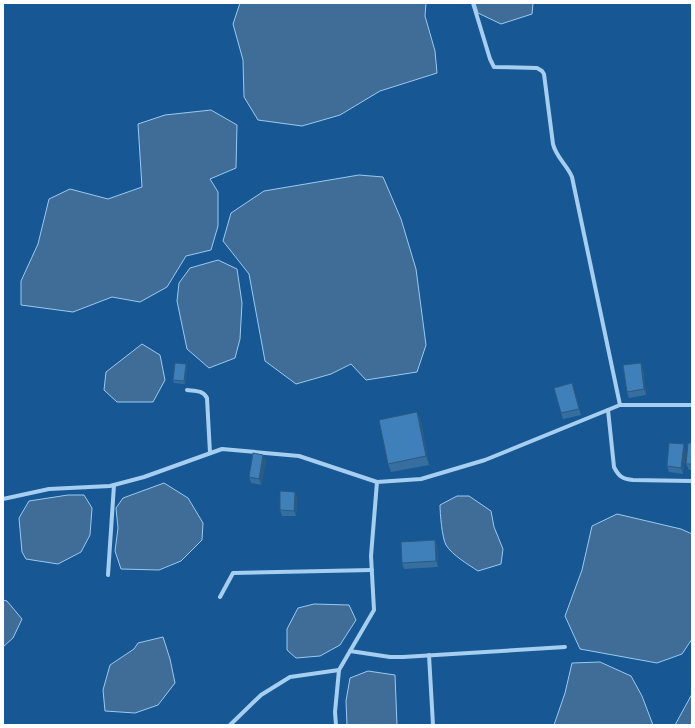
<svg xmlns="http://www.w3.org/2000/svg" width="695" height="728" font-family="Cabin,sans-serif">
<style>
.water{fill:#406d98;stroke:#99caf3}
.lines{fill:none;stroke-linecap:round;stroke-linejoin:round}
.minor{stroke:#a6cef0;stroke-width:4}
.wall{fill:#366ea0}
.shaded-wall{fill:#2c5a82}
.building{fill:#3f80ba;stroke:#2c5a82}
</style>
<rect width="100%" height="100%" fill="#175793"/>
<g class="water">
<polygon points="240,3 426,3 425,16 435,51 437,73 380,91 340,115 302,126 258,120 244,97 243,60 233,24"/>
<polygon points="475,3 533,3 532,14 501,24 478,13"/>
<polygon points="211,110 237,125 236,168 210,179 218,192 218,226 211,250 186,256 167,287 140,302 112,297 73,312 21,305 21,281 38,244 49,199 70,189 108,199 142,187 138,124 165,115"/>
<polygon points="359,175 383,177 401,219 416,269 426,345 417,372 366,380 351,364 331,374 296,384 265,361 249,274 223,241 231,213 264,191"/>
<polygon points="218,260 237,269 242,303 240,339 235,358 209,368 187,349 177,301 179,283 190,268"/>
<polygon points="142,344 160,355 165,380 153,402 117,402 104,390 106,372"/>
<polygon points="164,483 188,498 203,523 202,540 181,561 159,570 121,569 115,551 118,528 116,508 123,498"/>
<polygon points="68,495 84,495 92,508 90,535 81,552 58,564 26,559 22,552 19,518 29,501"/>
<path d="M457,496H469L491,511L494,527L503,549L501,564L478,571C469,565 452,555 446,545C442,538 440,513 440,505Z"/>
<polygon points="617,514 681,529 692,534 692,639 682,654 657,663 580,649 565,616 582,570 592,526"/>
<polygon points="3,600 7,601 22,619 13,638 3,647"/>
<polygon points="314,604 349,605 356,620 340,645 320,656 296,658 287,650 287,629 298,608"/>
<polygon points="163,637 170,659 175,683 158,705 135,713 105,711 103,690 110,665 134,649 138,643"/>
<polygon points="600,662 631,676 642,696 653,725 554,725 565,693 572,663"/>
<polygon points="368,671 395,675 397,725 347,725 346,701 350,678"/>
<polygon points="692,694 692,725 675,725"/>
</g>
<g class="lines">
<g class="minor">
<path d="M473,3L490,59L494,67L537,68L542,71L544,74L553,144C556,157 567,165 572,177L620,405"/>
<path d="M187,390C195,391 203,390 207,398L210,453"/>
<path d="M608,410L614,467C619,477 623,479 633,480L692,481"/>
<polyline points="3,499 49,489 110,486 144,477 222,449 299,456 377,482"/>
<polyline points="108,575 114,485"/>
<polyline points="220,597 233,573 372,570"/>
<polyline points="350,651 390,657 403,657 565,647"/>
<polyline points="429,655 433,725"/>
<polyline points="230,725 261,695 290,677 339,670 374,610 371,556 377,482 421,479 485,460 620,405 692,405"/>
<polyline points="336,725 335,712 339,670"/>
</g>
</g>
<g class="wall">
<polygon points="186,364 187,367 185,384 174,383 173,380"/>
<polygon points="643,369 646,395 629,398 627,392"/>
<polygon points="574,389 581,415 563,419 561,413"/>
<polygon points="417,412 421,421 429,465 391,472 388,464"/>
<polygon points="692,443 692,470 689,470 686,464"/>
<polygon points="686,450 683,474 669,472 667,466"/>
<polygon points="263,455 266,461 261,485 251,483 249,477"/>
<polygon points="295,492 297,497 296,516 282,516 280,510"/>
<polygon points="435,540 437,546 438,567 404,569 402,563"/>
</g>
<g class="shaded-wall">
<polygon points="641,363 643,369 646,395 644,389"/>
<polygon points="186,364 187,367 185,384 184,381"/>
<polygon points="572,383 574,389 581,415 579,409"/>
<polygon points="417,412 421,421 429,465 426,456"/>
<polygon points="684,444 686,450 683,474 681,468"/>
<polygon points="263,455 266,461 261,485 259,479"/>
<polygon points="295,492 297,497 296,516 294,511"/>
<polygon points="435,540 437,546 438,567 436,561"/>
</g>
<g class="building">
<polygon points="175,363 186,364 184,381 173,380"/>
<polygon points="641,363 644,389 627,392 623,365"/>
<polygon points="572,383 579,409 561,413 554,388"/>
<polygon points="417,412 426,456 388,464 379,420"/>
<polygon points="669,443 684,444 681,468 667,466"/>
<polygon points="688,443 692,443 692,464 686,464"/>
<polygon points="253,453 263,455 259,479 249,477"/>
<polygon points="280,491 295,492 294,511 280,510"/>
<polygon points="435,540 436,561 402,563 401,542"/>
</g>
<rect width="695" height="728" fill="none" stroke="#ffffff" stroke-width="8"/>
</svg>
